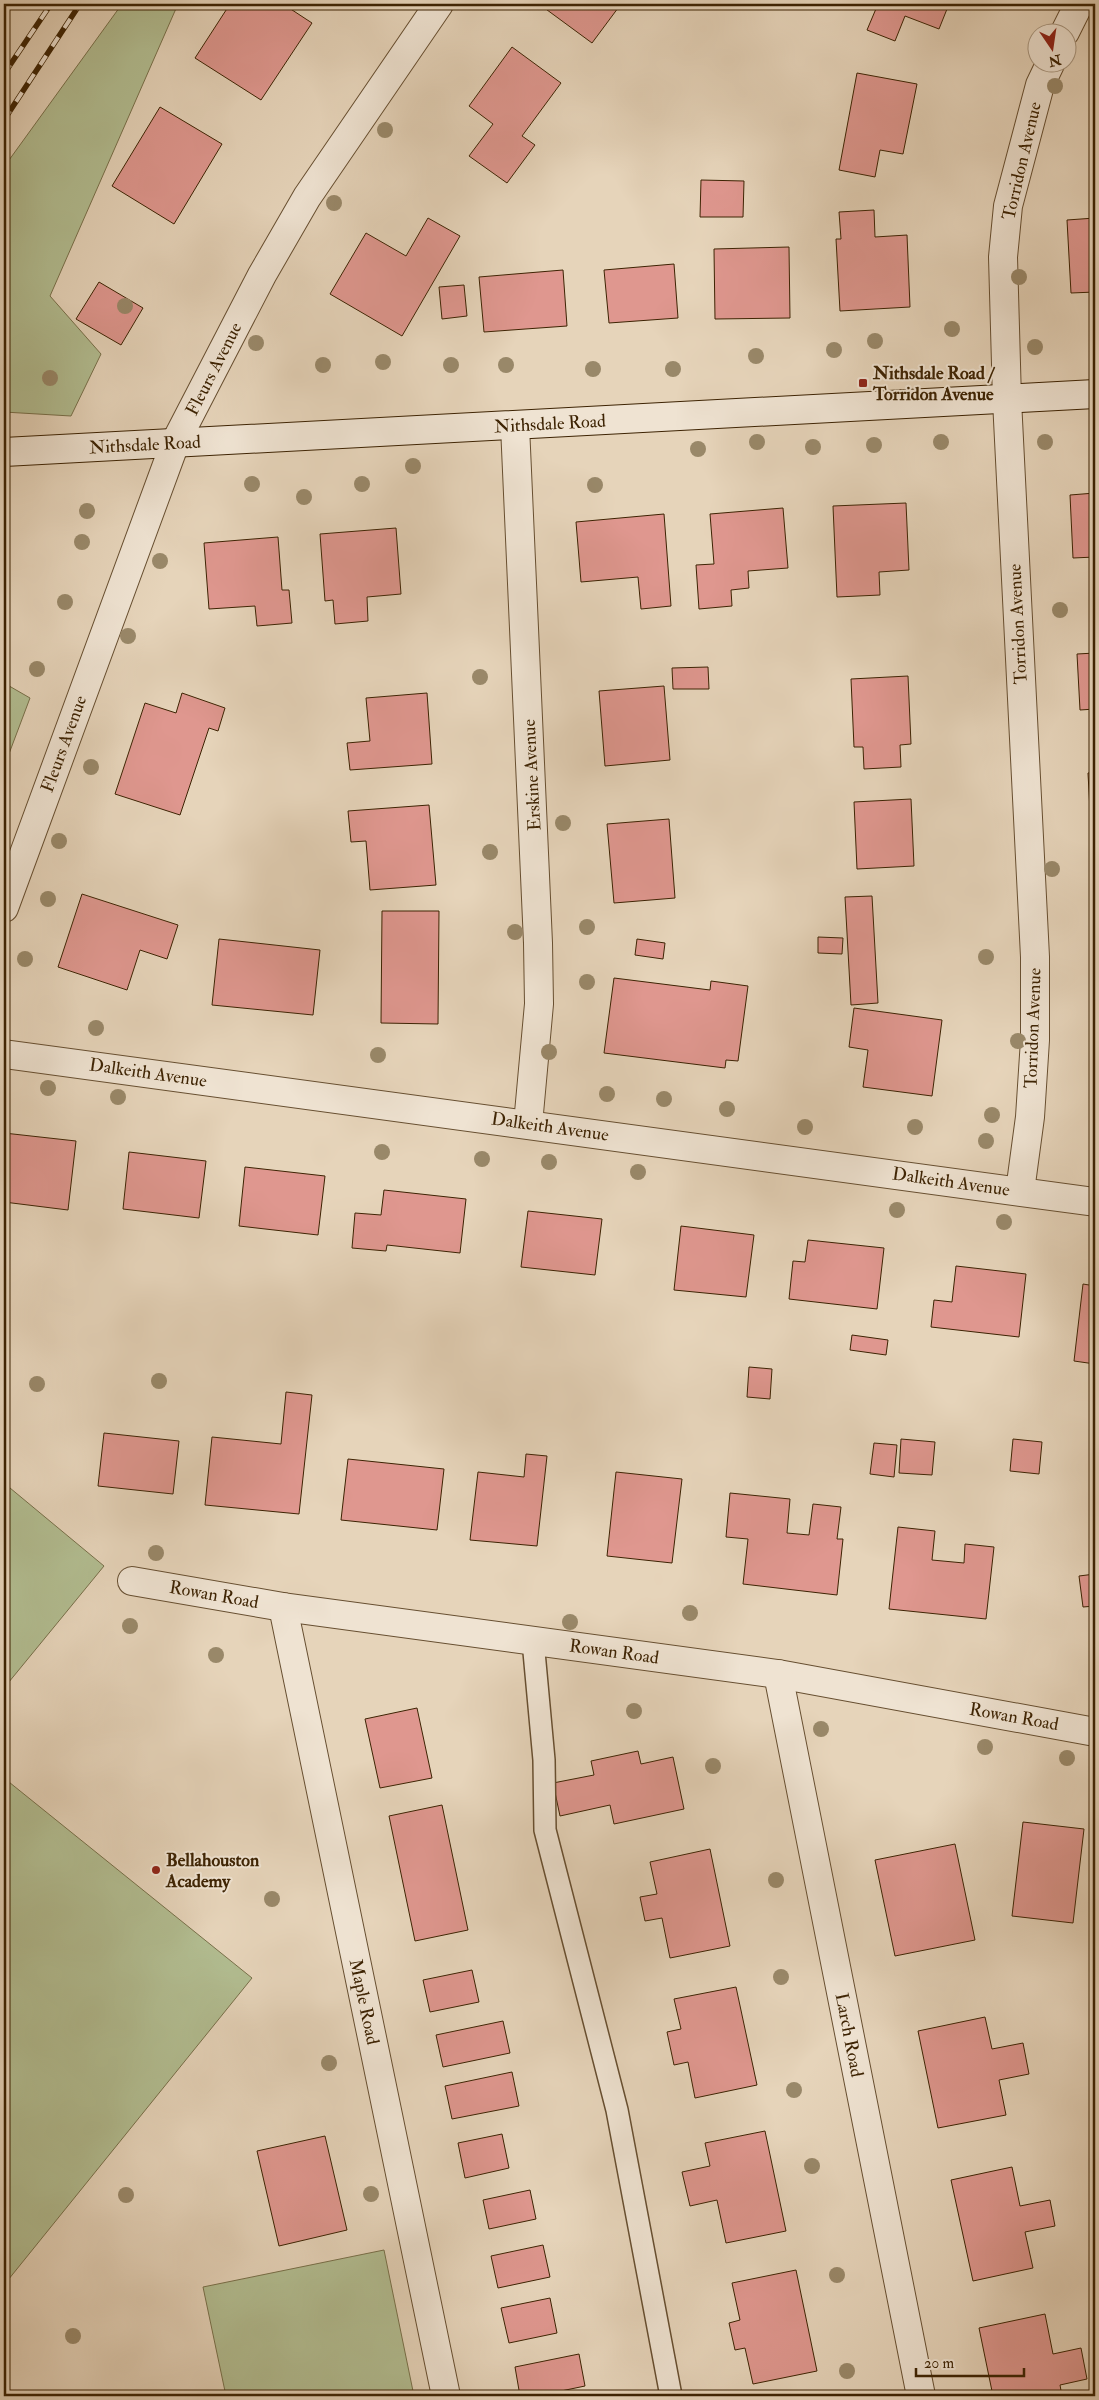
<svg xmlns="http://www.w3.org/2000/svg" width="1099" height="2400" font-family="'IM FELL Double Pica',serif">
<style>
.green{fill:#b2bd91;stroke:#78704a}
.building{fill:#df978f;stroke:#3d2303}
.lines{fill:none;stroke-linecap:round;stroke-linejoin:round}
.lane-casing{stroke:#674f31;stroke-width:24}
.street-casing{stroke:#674f31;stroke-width:30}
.secondary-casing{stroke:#3d2303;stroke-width:30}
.lane{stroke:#efe3d2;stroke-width:21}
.street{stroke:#efe3d2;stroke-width:28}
.secondary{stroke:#efe3d2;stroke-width:28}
.rail-casing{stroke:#3d2303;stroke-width:5.5}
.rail{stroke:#efe3d2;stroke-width:4;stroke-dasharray:11;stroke-linecap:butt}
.tree{fill:#998869}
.poi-dot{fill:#8f2418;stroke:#efe3d2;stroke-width:2}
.labels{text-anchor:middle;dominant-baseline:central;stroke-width:4;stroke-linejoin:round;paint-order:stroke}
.street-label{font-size:18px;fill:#3d2303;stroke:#efe3d2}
.poi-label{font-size:18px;font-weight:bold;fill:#3d2303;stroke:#efe3d2;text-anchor:start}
</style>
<rect width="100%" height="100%" fill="#e6d4ba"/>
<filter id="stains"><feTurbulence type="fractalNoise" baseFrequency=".004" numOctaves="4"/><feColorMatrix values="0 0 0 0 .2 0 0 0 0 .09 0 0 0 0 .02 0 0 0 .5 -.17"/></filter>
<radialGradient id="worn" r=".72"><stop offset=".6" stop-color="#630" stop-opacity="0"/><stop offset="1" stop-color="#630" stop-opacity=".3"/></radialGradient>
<g class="green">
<polygon points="122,4 178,4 50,296 101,354 71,416 4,412 4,167"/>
<polygon points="4,683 30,698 4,767"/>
<polygon points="4,1483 104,1566 4,1688"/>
<polygon points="4,1778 252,1978 4,2285"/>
<polygon points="384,2250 414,2396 226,2396 203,2287"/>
</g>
<g class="building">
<polygon points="230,4 283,4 312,23 261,100 195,58"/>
<polygon points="539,4 621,4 592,43"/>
<polygon points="878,4 949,4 939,29 905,16 895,41 867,30"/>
<polygon points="512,47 561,83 522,136 535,145 507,183 469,156 493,124 469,106"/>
<polygon points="857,73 917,84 903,154 880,150 875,177 839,170"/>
<polygon points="160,107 222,144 174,224 112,186"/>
<polygon points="701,180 744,181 743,217 700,217"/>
<polygon points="874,210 875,237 907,235 910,307 840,311 836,239 841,239 839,212"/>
<polygon points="428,218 460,236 402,336 330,294 366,233 406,256"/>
<polygon points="1095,218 1095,292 1071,293 1067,220"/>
<polygon points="789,247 790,318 715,319 714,249"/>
<polygon points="674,264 678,318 609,323 604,270"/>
<polygon points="563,270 567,326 484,332 479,277"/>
<polygon points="99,282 143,308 121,345 76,319"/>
<polygon points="464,285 467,316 442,319 439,287"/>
<polygon points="1095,493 1095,557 1073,558 1070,495"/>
<polygon points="906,503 909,570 879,572 880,595 837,597 833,506"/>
<polygon points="783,508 788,568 748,571 749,588 731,590 732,606 699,609 696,565 714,564 710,514"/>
<polygon points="664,514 671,606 641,609 638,577 581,582 576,522"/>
<polygon points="396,528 401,594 367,597 368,621 335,624 333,600 325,601 320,534"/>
<polygon points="278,537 282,590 289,590 292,623 257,626 255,606 209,609 204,543"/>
<polygon points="4,572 7,615 4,615"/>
<polygon points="1095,653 1095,709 1080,710 1077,654"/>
<polygon points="708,667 709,689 673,689 672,668"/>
<polygon points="908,676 911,744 900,745 901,767 864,769 863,747 854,747 851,679"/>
<polygon points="664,686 670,760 605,766 599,691"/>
<polygon points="182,693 225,708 218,731 209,728 180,815 115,794 145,703 176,713"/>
<polygon points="427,693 432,764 350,770 347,743 370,741 366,698"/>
<polygon points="1095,772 1095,848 1092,848 1088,773"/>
<polygon points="911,799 914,866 857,869 854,802"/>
<polygon points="429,805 436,885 370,890 366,841 351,842 348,811"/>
<polygon points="669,819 675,898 614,903 607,824"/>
<polygon points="82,894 178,925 167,959 140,950 127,990 58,967"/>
<polygon points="872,896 878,1003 851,1005 845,897"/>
<polygon points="382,911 439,911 438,1024 381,1023"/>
<polygon points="818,937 843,938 842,954 818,953"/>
<polygon points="219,939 320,950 313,1015 212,1005"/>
<polygon points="637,939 665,943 663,959 635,955"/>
<polygon points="614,978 710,990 711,981 748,986 738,1061 726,1060 725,1068 604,1053"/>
<polygon points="854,1008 942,1020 932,1096 863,1087 868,1050 849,1047"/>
<polygon points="1095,1070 1095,1122 1090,1121"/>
<polygon points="4,1133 76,1141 68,1210 4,1202"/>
<polygon points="129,1152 206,1161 199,1218 123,1209"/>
<polygon points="245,1167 325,1176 318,1235 239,1226"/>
<polygon points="384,1190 466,1199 460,1253 387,1245 386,1251 352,1248 355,1213 381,1215"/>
<polygon points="528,1211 602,1219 595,1275 521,1267"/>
<polygon points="681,1226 754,1235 746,1297 674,1290"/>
<polygon points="808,1240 884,1248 877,1309 789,1299 793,1261 805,1262"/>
<polygon points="956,1266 1026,1274 1019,1337 931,1327 934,1300 952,1302"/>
<polygon points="1083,1284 1095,1286 1095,1364 1074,1361"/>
<polygon points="852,1335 888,1340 886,1355 850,1350"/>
<polygon points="749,1367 772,1369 770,1399 747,1397"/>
<polygon points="286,1392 312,1395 299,1514 205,1505 212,1437 281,1444"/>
<polygon points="104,1433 179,1441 173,1494 98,1486"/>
<polygon points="901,1439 935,1442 932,1475 899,1473"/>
<polygon points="1013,1439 1042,1442 1039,1474 1010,1471"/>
<polygon points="874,1443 897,1445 894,1477 870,1474"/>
<polygon points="526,1454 547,1456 537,1546 470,1540 478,1472 524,1477"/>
<polygon points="348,1459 444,1469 437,1530 341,1520"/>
<polygon points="616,1472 682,1479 672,1563 607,1556"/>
<polygon points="730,1493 790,1499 787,1533 809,1535 813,1504 841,1507 837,1539 843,1539 837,1595 743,1584 748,1539 726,1537"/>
<polygon points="898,1527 935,1531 932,1560 964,1563 965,1544 994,1547 986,1619 889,1609"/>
<polygon points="1095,1574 1095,1606 1083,1607 1079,1576"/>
<polygon points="417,1708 432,1778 380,1788 365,1719"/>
<polygon points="638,1751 641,1764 673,1757 684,1809 614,1824 610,1805 560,1816 553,1783 594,1775 591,1761"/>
<polygon points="442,1805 468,1930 415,1941 389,1816"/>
<polygon points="1023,1822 1084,1829 1073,1923 1012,1916"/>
<polygon points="955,1844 975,1940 895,1956 875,1860"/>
<polygon points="710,1849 730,1946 670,1958 662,1918 645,1921 640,1897 657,1894 650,1862"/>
<polygon points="472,1970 479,2002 430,2012 423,1980"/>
<polygon points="736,1987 757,2085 695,2098 688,2062 674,2065 667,2032 681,2029 674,1999"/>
<polygon points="985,2017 992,2049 1023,2043 1029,2074 999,2080 1006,2115 938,2128 918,2031"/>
<polygon points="503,2021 510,2053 443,2067 436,2035"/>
<polygon points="512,2072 519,2106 452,2119 445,2086"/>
<polygon points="765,2131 786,2231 726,2243 717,2200 690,2206 682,2172 710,2166 705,2143"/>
<polygon points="502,2134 509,2168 465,2178 458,2143"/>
<polygon points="325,2136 347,2230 279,2246 257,2151"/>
<polygon points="1012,2167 1020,2206 1050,2200 1055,2226 1025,2232 1033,2268 973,2281 951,2180"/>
<polygon points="530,2190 536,2219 489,2229 483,2200"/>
<polygon points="543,2245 550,2277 498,2288 491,2256"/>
<polygon points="796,2270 817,2371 753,2384 745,2348 735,2350 729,2323 740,2320 732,2283"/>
<polygon points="550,2298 557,2333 509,2343 501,2308"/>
<polygon points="1045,2314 1053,2354 1081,2348 1087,2379 1060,2385 1062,2396 993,2396 979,2328"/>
<polygon points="579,2354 585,2386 537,2396 520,2396 515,2367"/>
</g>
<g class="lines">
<g class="lane-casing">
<polyline id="lane" points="533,1641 544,1760 545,1830 617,2110 671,2396"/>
</g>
<g class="street-casing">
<g id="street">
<polyline points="1065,32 1079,4"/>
<polyline points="515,426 538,943 539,1004 528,1124"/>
<polyline points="4,908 175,443 262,275 307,197 439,4"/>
<polyline points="4,1054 1095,1202"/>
<polyline points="1020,1191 1030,1117 1035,1040 1035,957 1007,400 1003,257 1008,206 1040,85 1051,62"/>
<polyline points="132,1581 283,1607 778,1674 1095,1732"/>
<polyline points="283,1607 446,2396"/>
<polyline points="778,1674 921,2396"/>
</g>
</g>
<g class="secondary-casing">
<polyline id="secondary" points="4,452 1095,394"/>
</g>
<use href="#lane" class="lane"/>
<use href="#street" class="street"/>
<use href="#secondary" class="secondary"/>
<g class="rail-casing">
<g id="rail">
<polyline points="4,74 51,4"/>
<polyline points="4,120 80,4"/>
</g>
</g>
<use href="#rail" class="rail"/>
</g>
<g class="tree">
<circle cx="1055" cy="86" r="8"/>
<circle cx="385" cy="130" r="8"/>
<circle cx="334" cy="203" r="8"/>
<circle cx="1019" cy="277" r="8"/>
<circle cx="125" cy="306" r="8"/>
<circle cx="952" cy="329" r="8"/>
<circle cx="875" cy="341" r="8"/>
<circle cx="256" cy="343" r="8"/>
<circle cx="1035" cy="347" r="8"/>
<circle cx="834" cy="350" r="8"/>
<circle cx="756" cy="356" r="8"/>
<circle cx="383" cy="362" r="8"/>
<circle cx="323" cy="365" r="8"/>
<circle cx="451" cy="365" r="8"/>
<circle cx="506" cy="365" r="8"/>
<circle cx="593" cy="369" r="8"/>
<circle cx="673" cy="369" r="8"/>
<circle cx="50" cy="378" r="8"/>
<circle cx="757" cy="442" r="8"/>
<circle cx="941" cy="442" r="8"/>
<circle cx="1045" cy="442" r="8"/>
<circle cx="874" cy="445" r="8"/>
<circle cx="813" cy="447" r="8"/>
<circle cx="698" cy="449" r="8"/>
<circle cx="413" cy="466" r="8"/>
<circle cx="252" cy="484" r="8"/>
<circle cx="362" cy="484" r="8"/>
<circle cx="595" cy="485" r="8"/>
<circle cx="304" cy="497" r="8"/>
<circle cx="87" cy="511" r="8"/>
<circle cx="82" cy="542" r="8"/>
<circle cx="160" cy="561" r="8"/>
<circle cx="65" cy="602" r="8"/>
<circle cx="1060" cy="610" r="8"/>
<circle cx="128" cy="636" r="8"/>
<circle cx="37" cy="669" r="8"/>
<circle cx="480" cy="677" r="8"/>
<circle cx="91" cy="767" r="8"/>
<circle cx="563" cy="823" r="8"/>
<circle cx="59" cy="841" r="8"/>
<circle cx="490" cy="852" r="8"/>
<circle cx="1052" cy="869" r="8"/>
<circle cx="48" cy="899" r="8"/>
<circle cx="587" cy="927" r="8"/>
<circle cx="515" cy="932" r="8"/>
<circle cx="986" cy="957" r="8"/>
<circle cx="25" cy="959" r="8"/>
<circle cx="587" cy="982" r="8"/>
<circle cx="96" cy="1028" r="8"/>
<circle cx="1018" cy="1041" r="8"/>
<circle cx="549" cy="1052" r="8"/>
<circle cx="378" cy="1055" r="8"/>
<circle cx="48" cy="1088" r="8"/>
<circle cx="607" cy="1094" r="8"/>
<circle cx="118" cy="1097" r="8"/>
<circle cx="664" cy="1099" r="8"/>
<circle cx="727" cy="1109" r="8"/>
<circle cx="992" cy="1115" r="8"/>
<circle cx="805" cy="1127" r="8"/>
<circle cx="915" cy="1127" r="8"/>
<circle cx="986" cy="1141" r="8"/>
<circle cx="382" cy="1152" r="8"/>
<circle cx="482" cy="1159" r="8"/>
<circle cx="549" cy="1162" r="8"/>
<circle cx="638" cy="1172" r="8"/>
<circle cx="897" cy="1210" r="8"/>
<circle cx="1004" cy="1222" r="8"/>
<circle cx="159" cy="1381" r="8"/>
<circle cx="37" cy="1384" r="8"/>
<circle cx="156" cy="1553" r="8"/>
<circle cx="690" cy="1613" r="8"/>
<circle cx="570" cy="1622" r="8"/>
<circle cx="130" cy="1626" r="8"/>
<circle cx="216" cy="1655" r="8"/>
<circle cx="634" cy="1711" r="8"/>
<circle cx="821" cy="1729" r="8"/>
<circle cx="985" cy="1747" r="8"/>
<circle cx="1067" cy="1758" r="8"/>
<circle cx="713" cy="1766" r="8"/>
<circle cx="776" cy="1880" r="8"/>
<circle cx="272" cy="1899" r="8"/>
<circle cx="781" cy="1977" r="8"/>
<circle cx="329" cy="2063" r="8"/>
<circle cx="794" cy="2090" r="8"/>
<circle cx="812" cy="2166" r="8"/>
<circle cx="371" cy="2194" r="8"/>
<circle cx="126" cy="2195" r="8"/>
<circle cx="837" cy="2275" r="8"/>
<circle cx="73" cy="2336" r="8"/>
<circle cx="847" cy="2371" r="8"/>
</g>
<g class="poi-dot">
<rect x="858" y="378" width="10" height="10" rx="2.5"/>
<circle cx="156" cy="1870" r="5"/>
</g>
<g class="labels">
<g class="street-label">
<text transform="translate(1022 161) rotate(-77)">Torridon Avenue</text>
<text transform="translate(214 369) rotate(-63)">Fleurs Avenue</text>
<text transform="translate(550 424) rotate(-3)">Nithsdale Road</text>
<text transform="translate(145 445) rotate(-3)">Nithsdale Road</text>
<text transform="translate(1018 624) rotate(-93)">Torridon Avenue</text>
<text transform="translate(64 744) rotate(-70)">Fleurs Avenue</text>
<text transform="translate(532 775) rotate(-93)">Erskine Avenue</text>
<text transform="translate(1033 1028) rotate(-88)">Torridon Avenue</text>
<text transform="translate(148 1073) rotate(8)">Dalkeith Avenue</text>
<text transform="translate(550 1127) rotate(8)">Dalkeith Avenue</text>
<text transform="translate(951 1182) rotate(8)">Dalkeith Avenue</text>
<text transform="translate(214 1595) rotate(10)">Rowan Road</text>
<text transform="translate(614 1652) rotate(8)">Rowan Road</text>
<text transform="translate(1014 1717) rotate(10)">Rowan Road</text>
<text transform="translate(364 2002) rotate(78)">Maple Road</text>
<text transform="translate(849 2035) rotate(79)">Larch Road</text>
</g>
<g class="poi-label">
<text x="873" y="373">Nithsdale Road /<tspan x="873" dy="21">Torridon Avenue</tspan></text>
<text x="166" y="1860">Bellahouston<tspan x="166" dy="21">Academy</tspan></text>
</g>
</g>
<rect width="1099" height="2400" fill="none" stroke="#e6d4ba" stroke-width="20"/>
<rect x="5" y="5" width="1089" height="2390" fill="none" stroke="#3d2303" stroke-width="2.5"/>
<rect x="10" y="10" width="1079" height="2380" fill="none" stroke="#3d2303"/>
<g transform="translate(1052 48) rotate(167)"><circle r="24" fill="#efe3d2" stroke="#a8967f"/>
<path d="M0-4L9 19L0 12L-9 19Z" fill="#8f2418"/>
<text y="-8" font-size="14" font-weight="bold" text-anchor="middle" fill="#3d2303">N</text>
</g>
<path d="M916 2368v8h108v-8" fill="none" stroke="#3d2303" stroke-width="2.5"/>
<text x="924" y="2368" font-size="15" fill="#3d2303" stroke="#efe3d2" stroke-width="4" paint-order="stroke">20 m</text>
<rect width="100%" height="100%" filter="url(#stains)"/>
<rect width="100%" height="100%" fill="url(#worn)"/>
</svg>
